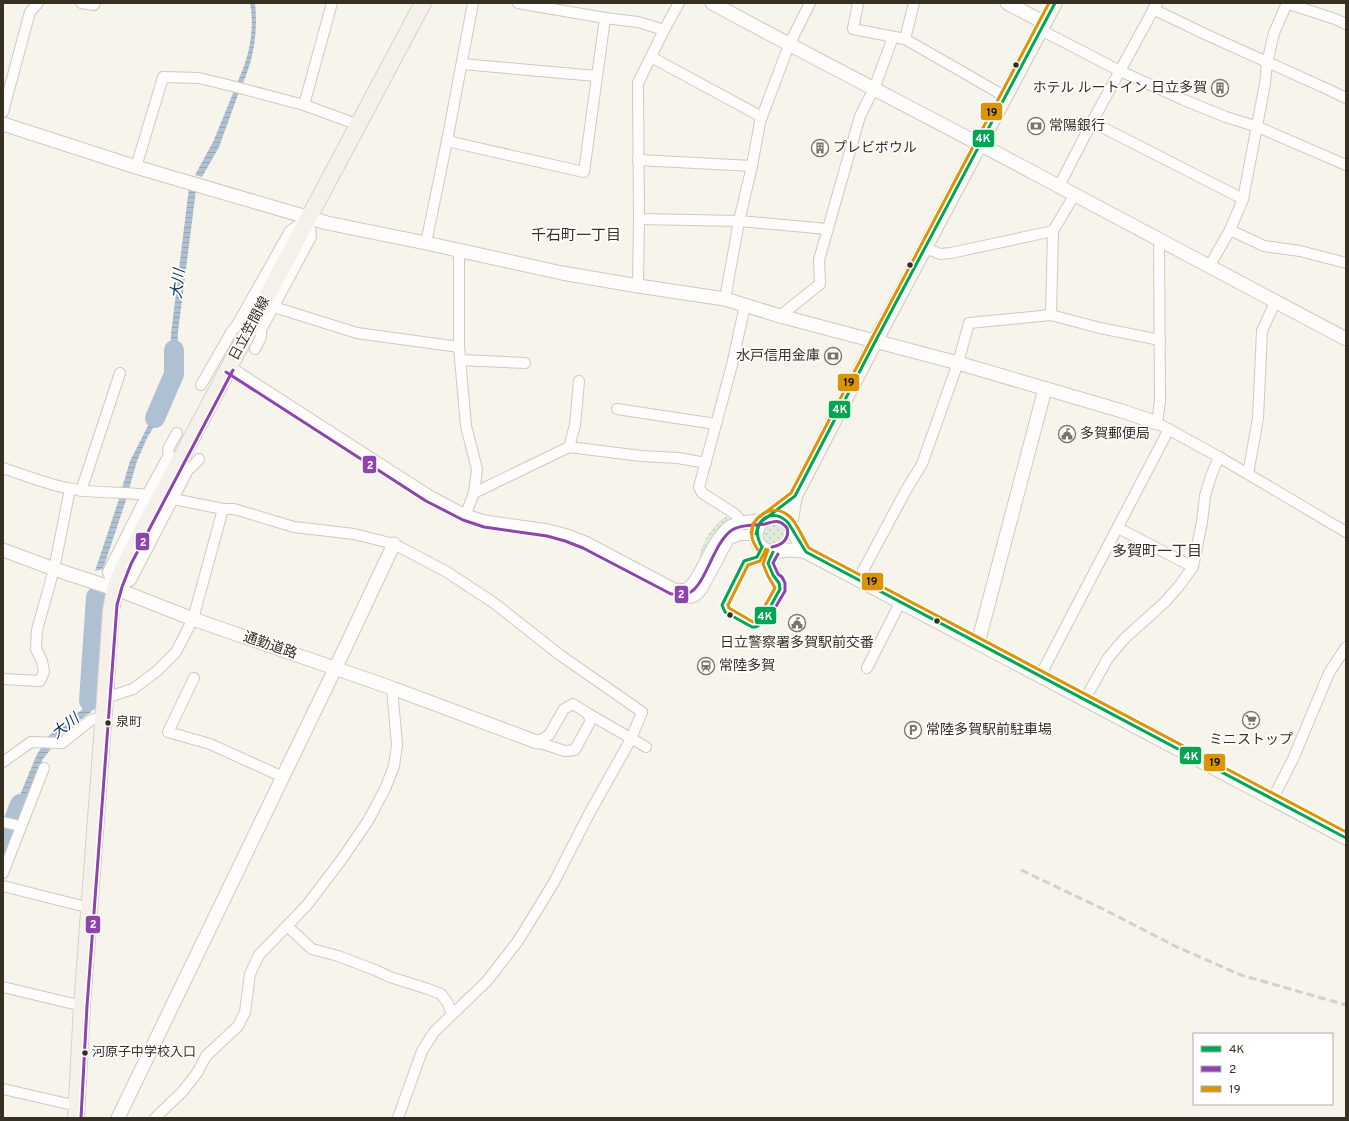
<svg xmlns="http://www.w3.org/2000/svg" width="1349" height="1121" font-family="Overpass,'Noto Sans JP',sans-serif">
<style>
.grass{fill:url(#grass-dots)}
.water{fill:url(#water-rules)}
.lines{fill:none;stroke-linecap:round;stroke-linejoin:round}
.river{stroke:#aec0d1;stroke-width:20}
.minor-casing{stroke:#cecac0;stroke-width:12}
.tertiary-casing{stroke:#cecac0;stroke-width:15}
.secondary-casing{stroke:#cecac0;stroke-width:16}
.primary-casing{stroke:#d4d1cc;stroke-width:18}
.minor{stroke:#fefdfc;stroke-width:10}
.tertiary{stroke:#fefdfc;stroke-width:13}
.secondary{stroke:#faf7f4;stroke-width:14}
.primary{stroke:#f5f1ea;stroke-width:16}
.rail{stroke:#d2d1cf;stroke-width:3;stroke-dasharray:8 4;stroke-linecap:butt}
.bus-1-casing{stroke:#fff;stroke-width:6}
.bus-2-casing{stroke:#fff;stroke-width:6}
.bus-3-casing{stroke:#fff;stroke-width:6}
.bus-1{stroke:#00a651;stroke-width:3}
.bus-2{stroke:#8e44ad;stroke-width:3}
.bus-3{stroke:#da9405;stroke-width:3}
.bus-dot{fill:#362f22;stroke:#fff;stroke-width:1.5}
.labels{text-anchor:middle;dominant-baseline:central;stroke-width:3.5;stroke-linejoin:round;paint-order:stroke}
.bus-label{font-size:13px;fill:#362f22;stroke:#fff;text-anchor:start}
.poi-label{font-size:14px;fill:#362f22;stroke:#fff;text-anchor:start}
.street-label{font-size:14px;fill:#362f22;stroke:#fff}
.neighbourhood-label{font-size:15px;fill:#362f22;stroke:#fff}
.water-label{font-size:15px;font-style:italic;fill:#032e54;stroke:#fff}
.line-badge{stroke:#fff;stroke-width:1.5}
.badge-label{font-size:11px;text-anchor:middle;font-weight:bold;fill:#fff}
.pale-badge-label{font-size:11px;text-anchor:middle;font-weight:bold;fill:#111}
</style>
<defs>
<pattern id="grass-dots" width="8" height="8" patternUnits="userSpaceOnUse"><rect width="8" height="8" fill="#deebda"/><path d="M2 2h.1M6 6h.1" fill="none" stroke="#bfcabb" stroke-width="1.8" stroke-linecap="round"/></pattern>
<pattern id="water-rules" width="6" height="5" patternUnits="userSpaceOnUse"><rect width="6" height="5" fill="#aec0d1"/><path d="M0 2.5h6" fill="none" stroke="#96a5b3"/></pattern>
</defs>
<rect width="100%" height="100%" fill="#f7f4ec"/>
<g class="grass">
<path d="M726,517L730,518L729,524L718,529L702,559H700C698,548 715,520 726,517Z"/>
<circle cx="774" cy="534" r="12"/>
</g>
<g class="water">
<path d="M250,3H255C258,31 254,59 242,85L237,83C249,58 255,31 250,3Z"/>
<polygon points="234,91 239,92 219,147 202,177 195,175 213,142"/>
<polygon points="189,188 196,190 178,332 176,379 168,375 170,367 171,334"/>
<polygon points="160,391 166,395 163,402 161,415 147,438 137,461 129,489 122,488 130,461 155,412 157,397"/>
<polygon points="120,496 127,497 103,569 95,571"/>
<polygon points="91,597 98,599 94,668 87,668"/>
<polygon points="87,674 94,674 91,712 64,731 57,739 47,738 60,724 82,710 85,700"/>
<polygon points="42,747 51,749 43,759 17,821 10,819 37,754"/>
</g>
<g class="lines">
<g class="river">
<polyline points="155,418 174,374 174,350"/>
<polyline points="89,701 96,597"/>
<polyline points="3,850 20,804"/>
</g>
<g class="minor-casing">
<g id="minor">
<polyline points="81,3 94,5 95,3"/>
<polyline points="518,3 605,18 638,22 664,30"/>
<polyline points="858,3 853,29 905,39 914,3"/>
<polyline points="1286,3 1335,19 1346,24"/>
<polyline points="1153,9 1207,35 1325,88 1346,98"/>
<polyline points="1041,30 1120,71 1184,100 1226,117 1258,127 1346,165"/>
<polyline points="905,39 1006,97"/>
<polyline points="651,57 762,117"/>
<polyline points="462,64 596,76"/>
<polyline points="304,105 332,3"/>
<polyline points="3,112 30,12 38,3"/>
<polyline points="1092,122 1243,199"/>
<polyline points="447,141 584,172 605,18"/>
<polyline points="638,160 752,166"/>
<polyline points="136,167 163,77 199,78 232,86 304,105 359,125"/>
<polyline points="1059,186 1092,122 1157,3"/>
<polyline points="639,219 739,221 827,229"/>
<polyline points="1230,230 1264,246 1300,251 1346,263"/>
<polyline points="1159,240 1160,401 1157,423 1219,457 1346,532"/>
<polyline points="426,243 447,141 473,3"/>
<polyline points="926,248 940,254 951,253 1053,231 1075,194"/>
<polyline points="459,250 459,347 466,426 477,469 474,493 465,516"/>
<polyline points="1209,267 1230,230 1243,199 1265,84 1267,63 1274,33 1287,3"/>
<polyline points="638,286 639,219 638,83 664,30 679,3"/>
<polyline points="725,299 739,221 752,166 760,122 789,45 810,3"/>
<polyline points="274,307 357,333 459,347"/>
<polyline points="1051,315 1053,231"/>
<polyline points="780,316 820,284 819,260 860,116 874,89 893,37"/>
<polyline points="460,360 525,363"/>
<polyline points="201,385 232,331 237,325 290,231 309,218 311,237 261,330 261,337 255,349"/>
<polyline points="617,409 716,424"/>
<polyline points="569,447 641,456 678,458 706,463"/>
<path d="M3,468C24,475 46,484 67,488C94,494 120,491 147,495L108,572L115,589L131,580L173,499L223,509H234L294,527L354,534L394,544L447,572L494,603L560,655L642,712L631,739L589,814L553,884L518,941L487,981L434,1032L422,1051L398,1118"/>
<polyline points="1248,474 1258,418 1262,331 1275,302"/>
<polyline points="81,491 120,373"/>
<polyline points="474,493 569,447 575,425 579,381"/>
<polyline points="147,495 169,455 168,449 177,433"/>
<polyline points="173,499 189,468 192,467 199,459"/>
<polyline points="742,522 735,514 702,493 699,487 732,365 745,305"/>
<polyline points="1118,528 1193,567"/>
<polyline points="858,580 905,492 922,464 958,363 969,323 1051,315 1100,328 1160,340"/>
<path d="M672,589C677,589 682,590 687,588C692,585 695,579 698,574C707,559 716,534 731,525C740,520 753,520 764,519"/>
<path d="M672,589C684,597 692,604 702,589L729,539L740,535H756"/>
<polyline points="867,668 900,603"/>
<polyline points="1040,676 1169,429"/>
<polyline points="194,678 168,732 210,744 283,777"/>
<polyline points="3,679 40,681 44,672 42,661 36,649 37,630 54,569 70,489"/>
<polyline points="105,698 133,689 157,671 176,652 193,619 223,509"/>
<polyline points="1085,699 1108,658 1125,638 1165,602 1179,586 1193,567 1202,522 1205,496 1211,476 1219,457"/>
<polygon points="573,704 587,713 591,720 575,750 565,751 537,742 549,735 564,709"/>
<polyline points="587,713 646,747"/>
<polyline points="3,762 31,742 62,743 91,720 104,716"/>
<polyline points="1272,800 1293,759 1329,673 1346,647"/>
<polyline points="3,822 20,826"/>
<polyline points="3,873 44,768"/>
<polyline points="3,886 90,908"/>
<polyline points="287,926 312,949 338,956 375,970 390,977 428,989 441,994 447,1002 452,1014"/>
<polyline points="3,987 82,1006"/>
<polyline points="3,1089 77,1106"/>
<polyline points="155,1118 183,1091 197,1073 206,1056 238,1026 245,1012 250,974 259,955 307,905 342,859 368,821 385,789 394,766 397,745 392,688"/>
</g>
</g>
<g class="tertiary-casing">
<g id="tertiary">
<path d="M712,3C819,61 927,116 1034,173C1138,228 1242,284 1346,339"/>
<polyline points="1007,3 1045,23"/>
<polyline points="3,124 136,167 327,223 426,243 562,273 638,286 725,299 780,316 958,363 1122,411 1157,423"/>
<polyline points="229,368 429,497 465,516 485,522 548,531 567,536 585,543 672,589"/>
<polyline points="3,550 54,569 124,592 193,619 392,688 537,742"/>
<path d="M806,552C803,547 799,542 796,537C793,531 791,525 787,521C767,502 742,538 766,550C774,554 783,550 791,550C796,550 801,551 806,552L1346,838"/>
<polyline points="978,643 1045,389"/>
<polyline points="118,1118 335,669 394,544"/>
</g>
</g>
<g class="secondary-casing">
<g id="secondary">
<polyline points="768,517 795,496"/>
<polyline points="790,525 795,496 876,340 1055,3"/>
</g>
</g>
<g class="primary-casing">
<polyline id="primary" points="76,1118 82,1006 105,698 111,610 115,589 122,571 142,531 423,3"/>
</g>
<use href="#minor" class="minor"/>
<use href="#tertiary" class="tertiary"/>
<use href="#secondary" class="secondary"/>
<use href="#primary" class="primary"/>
<polyline class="rail" points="1021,870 1103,909 1177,947 1241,975 1346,1005"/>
<g class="bus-1-casing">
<g id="bus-1">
<polyline points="756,534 758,526 761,522 795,496 876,340 1055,3"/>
<path d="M762,547C747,522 773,504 789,524L806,552L1346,838"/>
<polyline points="762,547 757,557 744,561 722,605 725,612 752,627 756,627 761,624 780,589 779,583 773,575 768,563 773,552"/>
</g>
</g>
<g class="bus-2-casing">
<g id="bus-2">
<path d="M226,372L426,501L463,520L484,527L547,536L565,541L583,548L671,594C676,594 683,595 689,593C706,585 713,543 732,530C742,524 754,526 765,524C774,521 780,519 787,528C790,539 782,545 772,547"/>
<polyline points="775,608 785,591 785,583 782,577 778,574 773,563 778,554"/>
<polyline points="81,1118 87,1006 117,605 122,587 131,564 233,370"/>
</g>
</g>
<g class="bus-3-casing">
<g id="bus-3">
<polyline points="751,533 753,524 758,518 791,493 872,338 1049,3"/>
<polyline points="766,549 760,561 748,565 728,605 729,608 753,622 757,620 775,588 768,576 763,564 768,550"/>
<path d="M758,550C754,544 751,539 752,532C753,513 775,504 789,516C797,522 803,539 809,548L1346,832"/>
</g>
</g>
<use href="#bus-1" class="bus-1"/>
<use href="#bus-2" class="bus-2"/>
<use href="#bus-3" class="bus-3"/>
</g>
<defs>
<g id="building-ring" transform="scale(0.9)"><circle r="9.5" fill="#fff" stroke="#7a7469" stroke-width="1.5"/><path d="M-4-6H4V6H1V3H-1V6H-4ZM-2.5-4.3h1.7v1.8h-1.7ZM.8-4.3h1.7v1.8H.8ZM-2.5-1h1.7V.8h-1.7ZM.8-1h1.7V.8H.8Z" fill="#7a7469"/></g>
<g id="bank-ring" transform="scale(0.9)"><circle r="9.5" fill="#fff" stroke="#7a7469" stroke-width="1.5"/><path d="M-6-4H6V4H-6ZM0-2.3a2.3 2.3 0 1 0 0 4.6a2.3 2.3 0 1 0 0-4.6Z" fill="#7a7469"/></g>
<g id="civic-ring" transform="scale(0.9)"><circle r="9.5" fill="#fff" stroke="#7a7469" stroke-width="1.5"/><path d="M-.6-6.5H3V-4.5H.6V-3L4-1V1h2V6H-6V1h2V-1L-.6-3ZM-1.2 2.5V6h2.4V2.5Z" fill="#7a7469"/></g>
<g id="station-ring" transform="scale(0.9)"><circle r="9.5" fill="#fff" stroke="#7a7469" stroke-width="1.5"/><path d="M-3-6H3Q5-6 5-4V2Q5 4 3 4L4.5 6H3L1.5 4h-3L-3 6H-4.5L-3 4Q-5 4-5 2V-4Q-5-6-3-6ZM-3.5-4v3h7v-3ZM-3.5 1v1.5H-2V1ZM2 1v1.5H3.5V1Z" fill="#7a7469"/></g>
<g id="supermarket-ring" transform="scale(0.9)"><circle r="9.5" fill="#fff" stroke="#7a7469" stroke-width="1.5"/><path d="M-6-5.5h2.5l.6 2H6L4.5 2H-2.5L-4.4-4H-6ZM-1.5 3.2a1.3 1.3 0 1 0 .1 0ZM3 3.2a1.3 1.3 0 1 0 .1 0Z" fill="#7a7469"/></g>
<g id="parking-ring" transform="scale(0.9)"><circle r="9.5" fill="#fff" stroke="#7a7469" stroke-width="1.5"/><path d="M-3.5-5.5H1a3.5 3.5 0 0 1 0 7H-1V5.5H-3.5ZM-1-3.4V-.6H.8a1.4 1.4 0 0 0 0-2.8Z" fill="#7a7469"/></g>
</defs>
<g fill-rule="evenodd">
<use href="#building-ring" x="1220" y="88"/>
<use href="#bank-ring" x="1036" y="126"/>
<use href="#building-ring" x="820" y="148"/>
<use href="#bank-ring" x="833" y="356"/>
<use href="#civic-ring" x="1067" y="434"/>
<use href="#civic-ring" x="797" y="623"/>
<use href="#station-ring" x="706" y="666"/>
<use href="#supermarket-ring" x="1251" y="720"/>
<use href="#parking-ring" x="913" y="730"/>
</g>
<g class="bus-dot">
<circle cx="1016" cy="65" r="3.5"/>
<circle cx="910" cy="265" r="3.5"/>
<circle cx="730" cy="615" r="3.5"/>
<circle cx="937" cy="621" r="3.5"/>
<circle cx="108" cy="723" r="3.5"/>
<circle cx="85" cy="1053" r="3.5"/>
</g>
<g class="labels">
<g class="bus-label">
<text x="116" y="723">泉町</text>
<text x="92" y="1053">河原子中学校入口</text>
</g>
<g class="poi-label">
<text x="1207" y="88" text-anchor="end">ホテル ルートイン 日立多賀</text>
<text x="1049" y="126">常陽銀行</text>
<text x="833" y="148">プレビボウル</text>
<text x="820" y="356" text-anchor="end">水戸信用金庫</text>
<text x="1080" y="434">多賀郵便局</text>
<text x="797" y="643" text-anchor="middle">日立警察署多賀駅前交番</text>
<text x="719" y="666">常陸多賀</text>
<text x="926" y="730">常陸多賀駅前駐車場</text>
<text x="1251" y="740" text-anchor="middle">ミニストップ</text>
</g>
<g class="street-label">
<text transform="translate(250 329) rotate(-62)">日立笠間線</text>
<text transform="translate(270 646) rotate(19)">通勤道路</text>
</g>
<g class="neighbourhood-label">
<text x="576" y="236">千石町一丁目</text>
<text x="1157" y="552">多賀町一丁目</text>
</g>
<g class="water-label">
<text transform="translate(179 284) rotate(-83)">大川</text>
<text transform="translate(66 727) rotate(-38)">大川</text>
</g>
</g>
<g class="line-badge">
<rect x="980" y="102" width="23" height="19" rx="4" fill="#da9405"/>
<rect x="972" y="129" width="23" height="19" rx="4" fill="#00a651"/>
<rect x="837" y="373" width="23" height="19" rx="4" fill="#da9405"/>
<rect x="828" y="400" width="23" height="19" rx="4" fill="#00a651"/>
<rect x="362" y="455" width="15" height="19" rx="4" fill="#8e44ad"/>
<rect x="135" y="532" width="15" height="19" rx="4" fill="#8e44ad"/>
<rect x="861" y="572" width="23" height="19" rx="4" fill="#da9405"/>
<rect x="674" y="585" width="15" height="19" rx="4" fill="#8e44ad"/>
<rect x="754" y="606" width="23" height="19" rx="4" fill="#00a651"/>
<rect x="1179" y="746" width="23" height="19" rx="4" fill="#00a651"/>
<rect x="1203" y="753" width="23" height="19" rx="4" fill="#da9405"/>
<rect x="85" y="915" width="16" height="19" rx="4" fill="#8e44ad"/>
</g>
<g class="badge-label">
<text x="983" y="142">4K</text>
<text x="840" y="413">4K</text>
<text x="370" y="469">2</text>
<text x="143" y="546">2</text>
<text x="681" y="598">2</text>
<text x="765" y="620">4K</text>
<text x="1191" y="760">4K</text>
<text x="93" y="928">2</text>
</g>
<g class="pale-badge-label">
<text x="992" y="116">19</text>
<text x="849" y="386">19</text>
<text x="872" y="585">19</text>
<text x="1215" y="766">19</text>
</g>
<rect width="1349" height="1121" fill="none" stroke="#362f22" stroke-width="8"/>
<rect x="1193" y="1033" width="140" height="72" fill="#ffffff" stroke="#afaca7"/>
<rect x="1201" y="1046" width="20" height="6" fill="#00a651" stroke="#afaca7"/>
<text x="1229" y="1053" font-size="12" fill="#362f22">4K</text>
<rect x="1201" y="1066" width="20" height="6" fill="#8e44ad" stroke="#afaca7"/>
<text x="1229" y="1073" font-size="12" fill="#362f22">2</text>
<rect x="1201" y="1086" width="20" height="6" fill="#da9405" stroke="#afaca7"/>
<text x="1229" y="1093" font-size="12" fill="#362f22">19</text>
</svg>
